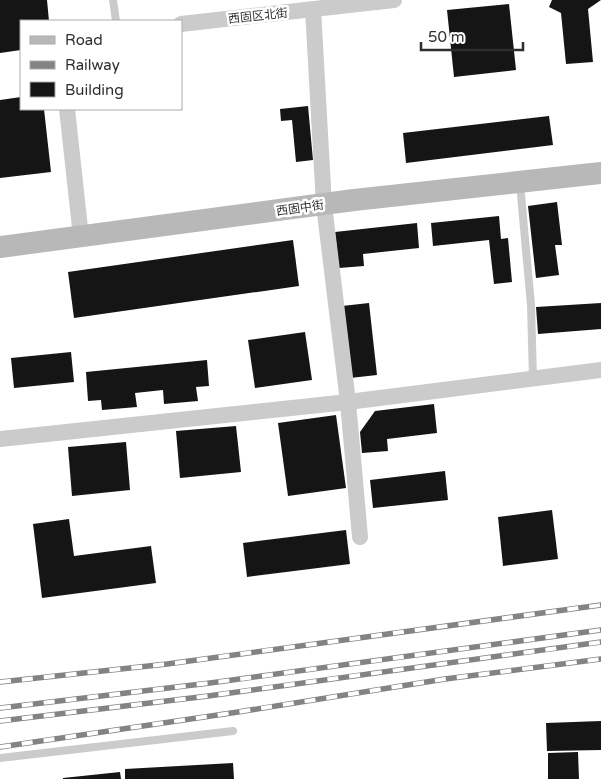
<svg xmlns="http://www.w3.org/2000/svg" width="601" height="779" font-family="'Varela Round','Noto Sans SC',sans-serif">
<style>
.building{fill:#151515}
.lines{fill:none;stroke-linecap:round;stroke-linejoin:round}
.lane{stroke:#cbcbcb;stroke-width:8}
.street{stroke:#cbcbcb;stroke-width:16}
.secondary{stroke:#b8b8b8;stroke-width:22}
.rail-casing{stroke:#838383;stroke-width:5.5}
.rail{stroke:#fff;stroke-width:4;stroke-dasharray:11;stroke-linecap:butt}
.labels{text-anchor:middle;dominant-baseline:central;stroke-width:5;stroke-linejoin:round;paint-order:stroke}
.street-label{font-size:12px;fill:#2e2e2e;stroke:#fff}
</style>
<rect width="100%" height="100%" fill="#fff"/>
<g class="building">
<polygon points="0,0 47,0 49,21 21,21 21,50 0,53"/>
<polygon points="552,0 601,0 588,9 593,62 566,64 561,13 549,7"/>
<polygon points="509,4 516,70 454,77 447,10"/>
<polygon points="21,97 21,109 44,109 51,172 0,178 0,100"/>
<polygon points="308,106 313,160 296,162 292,120 281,121 280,109"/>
<polygon points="549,116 553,145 406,163 403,133"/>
<polygon points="557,202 562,245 555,245 559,275 536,278 528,206"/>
<polygon points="499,216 501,239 508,238 512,282 494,284 489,240 433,246 431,223"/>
<polygon points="417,223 419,248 363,254 364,266 339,268 335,232"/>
<polygon points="293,240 299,286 74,318 68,272"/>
<polygon points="369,303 377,375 350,378 342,306"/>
<polygon points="601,303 601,329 538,334 536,307"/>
<polygon points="305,332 312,380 255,388 248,340"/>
<polygon points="71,352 74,382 14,388 11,358"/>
<polygon points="207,360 209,386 196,387 198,401 164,404 163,390 135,393 137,407 102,410 101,400 88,401 86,372"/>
<polygon points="434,404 437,433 387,439 388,451 362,453 360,432 375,411"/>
<polygon points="336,415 346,488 288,496 278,423"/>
<polygon points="236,426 241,472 180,478 176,431"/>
<polygon points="126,442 130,490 72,496 68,447"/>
<polygon points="445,471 448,500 373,508 370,480"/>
<polygon points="552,510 558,559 503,566 498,517"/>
<polygon points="69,519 74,556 151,546 156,583 42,598 33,524"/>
<polygon points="346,530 350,564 247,577 243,543"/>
<polygon points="601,721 601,750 547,751 546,723"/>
<polygon points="578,752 579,779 548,779 548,753"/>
<polygon points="233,763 234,779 125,779 125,769"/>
<polygon points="120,772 121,779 63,779 63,778"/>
</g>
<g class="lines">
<g class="lane">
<polyline points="113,0 116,21"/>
<polyline points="520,184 531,305 533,379"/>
<polyline points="0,758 233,731"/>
</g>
<g class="street">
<polyline points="313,9 324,205 348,402 360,537"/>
<polyline points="181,24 394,0"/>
<polyline points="67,109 81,237"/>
<polyline points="0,439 348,402 601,370"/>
</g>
<polyline class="secondary" points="0,247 354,200 601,173"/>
<g class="rail-casing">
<g id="rail">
<polyline points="0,682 167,664 601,605"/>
<polyline points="0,708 210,683 601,630"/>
<polyline points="0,721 208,696 601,642"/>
<polyline points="0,747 238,712 445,679 601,659"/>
</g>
</g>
<use href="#rail" class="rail"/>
</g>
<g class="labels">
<g class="street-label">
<text transform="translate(258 16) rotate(-6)">西固区北街</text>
<text transform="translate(300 208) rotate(-8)">西固中街</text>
</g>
</g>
<rect x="20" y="20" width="162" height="90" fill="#ffffff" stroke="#ababab"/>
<rect x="30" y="36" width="25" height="8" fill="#b8b8b8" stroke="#ababab"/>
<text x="65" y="45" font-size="15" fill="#2e2e2e">Road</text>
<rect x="30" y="61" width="25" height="8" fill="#838383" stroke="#ababab"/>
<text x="65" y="70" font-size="15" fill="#2e2e2e">Railway</text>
<rect x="30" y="82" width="25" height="15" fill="#151515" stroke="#ababab"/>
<text x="65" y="95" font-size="15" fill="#2e2e2e">Building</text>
<path d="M421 42v8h102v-8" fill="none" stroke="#2e2e2e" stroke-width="2.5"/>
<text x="428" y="42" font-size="15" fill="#2e2e2e" stroke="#ffffff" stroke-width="4" paint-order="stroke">50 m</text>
</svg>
